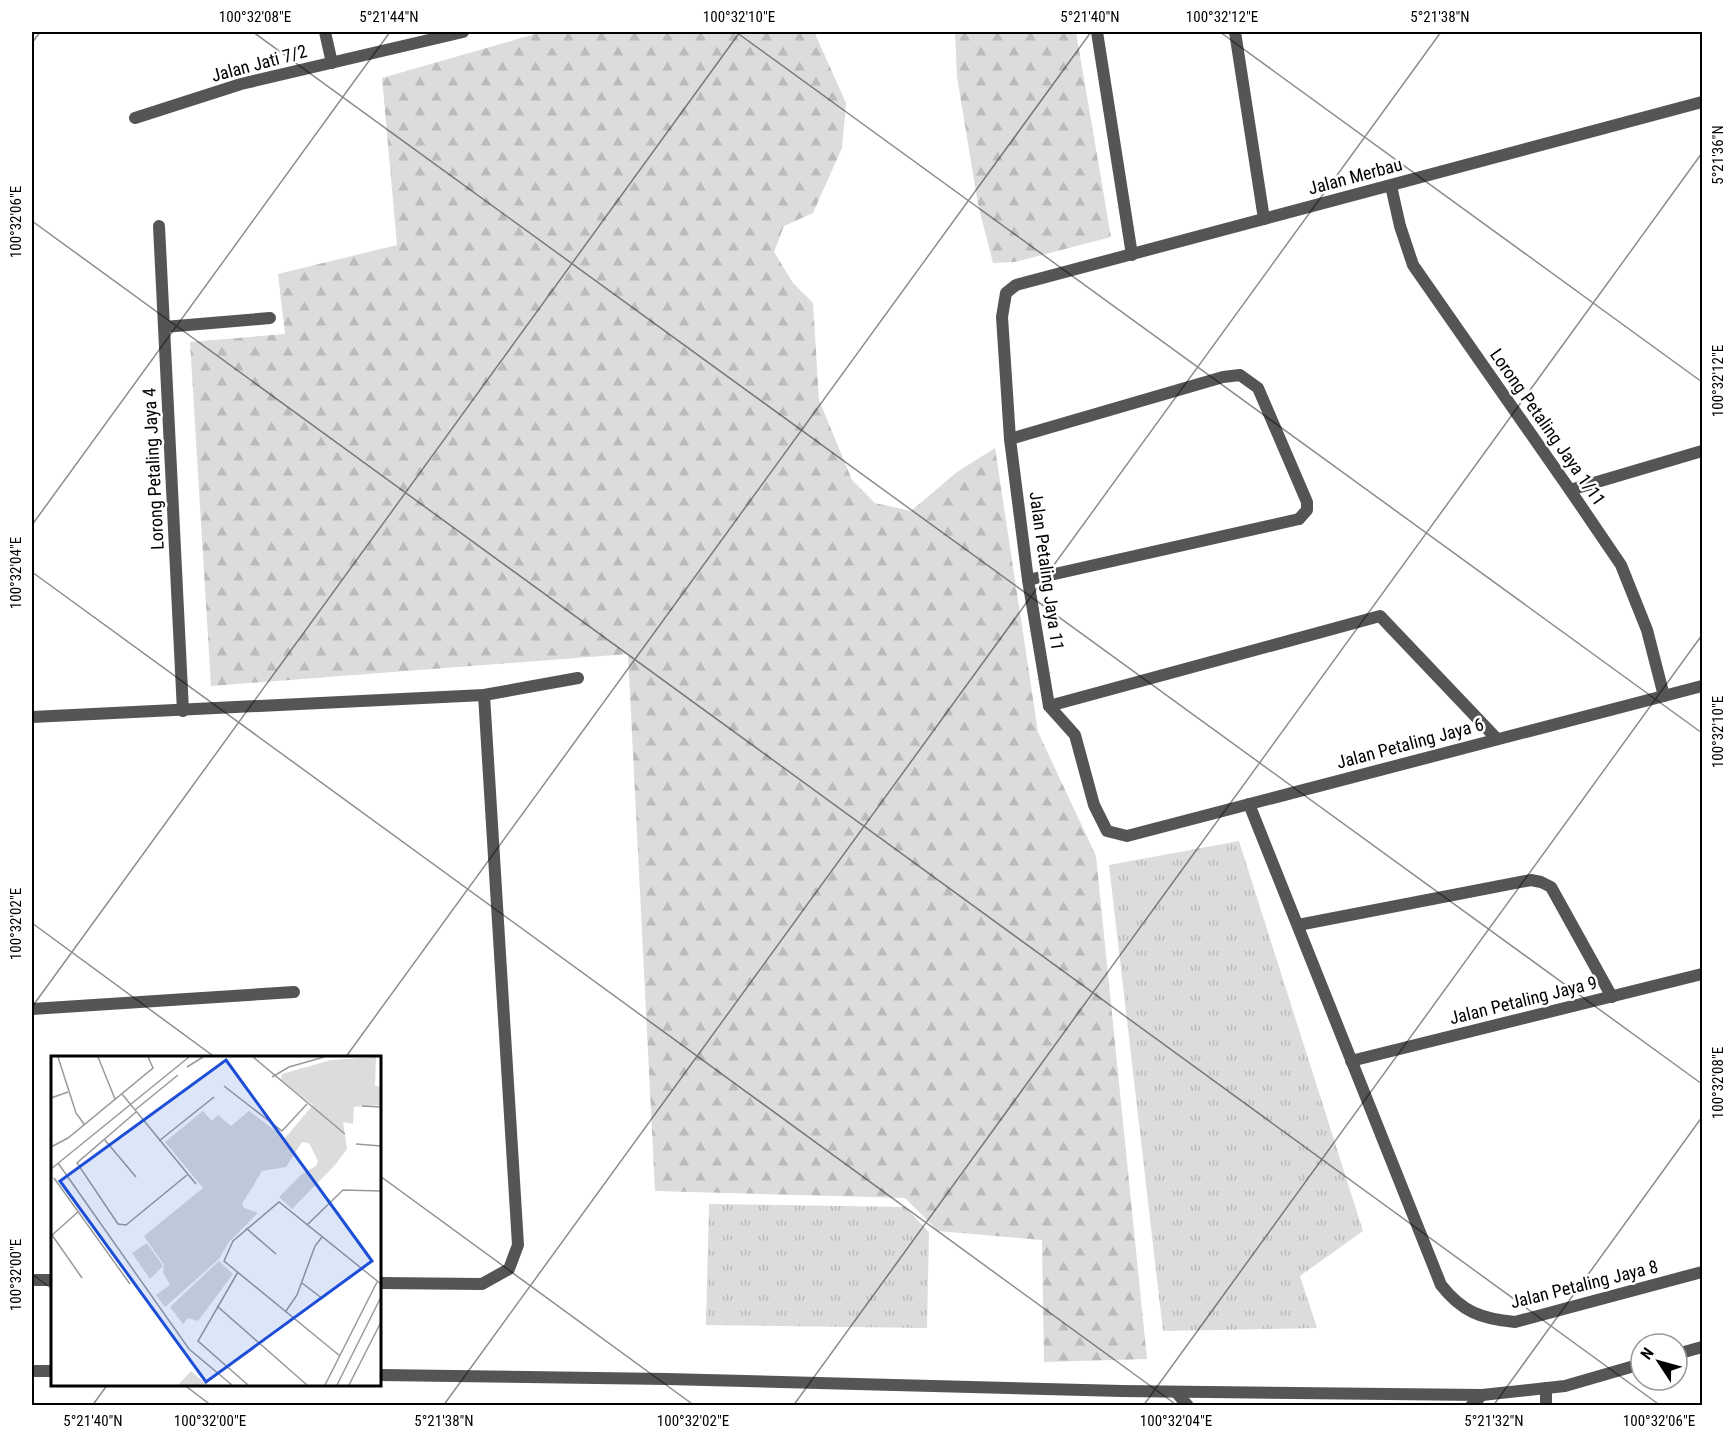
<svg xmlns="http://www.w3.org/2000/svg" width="1734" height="1437" font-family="'Roboto Condensed',sans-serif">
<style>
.forest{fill:url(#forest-firs)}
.park{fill:url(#park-tufts)}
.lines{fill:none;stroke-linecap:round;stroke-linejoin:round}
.service{stroke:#555;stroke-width:12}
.minor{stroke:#555;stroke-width:12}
.ticks{fill:none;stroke:#000;stroke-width:1.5;stroke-opacity:0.45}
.labels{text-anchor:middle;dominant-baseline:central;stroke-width:5;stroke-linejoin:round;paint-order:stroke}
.street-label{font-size:18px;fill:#000;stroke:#fff}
.inset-road{fill:none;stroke:#999;stroke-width:1.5}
.view{fill:#1d4ed8;fill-opacity:0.15;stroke:#1d4ed8;stroke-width:3}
.inset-edge{fill:none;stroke:#000;stroke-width:3}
.neatline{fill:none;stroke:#000;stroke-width:2}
.ticks-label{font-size:15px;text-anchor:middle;fill:#000}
</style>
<defs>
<pattern id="forest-firs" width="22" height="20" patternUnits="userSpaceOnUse" patternTransform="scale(1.5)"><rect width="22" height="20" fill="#dcdcdc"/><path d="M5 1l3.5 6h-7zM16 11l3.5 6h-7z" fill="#bbb"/></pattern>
<pattern id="park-tufts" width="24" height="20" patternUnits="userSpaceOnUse" patternTransform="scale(1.5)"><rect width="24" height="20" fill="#dcdcdc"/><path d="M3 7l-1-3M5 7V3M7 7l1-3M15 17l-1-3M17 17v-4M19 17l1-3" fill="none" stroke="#bbb"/></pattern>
</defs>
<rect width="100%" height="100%" fill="#fff"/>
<g class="forest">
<polygon points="542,32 816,32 816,36 846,103 842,148 813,213 784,226 774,252 793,283 813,303 819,400 852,480 875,503 911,511 957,472 995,448 1038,732 1096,856 1147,1359 1044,1362 1042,1240 938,1231 905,1198 655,1191 628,654 211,686 190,342 285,334 278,274 397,245 382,78"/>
<polygon points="955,32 1076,32 1111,237 1015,262 993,263 978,204 957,77"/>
</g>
<g class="park">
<polygon points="1239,841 1363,1231 1300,1276 1317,1328 1163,1331 1109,865"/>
<polygon points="709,1204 905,1207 929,1232 927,1328 706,1325"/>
</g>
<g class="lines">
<g class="service">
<polyline points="325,32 332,63"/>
<polyline points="1097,32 1132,255"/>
<polyline points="164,327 270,318"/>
<polyline points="1010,439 1223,377 1240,375 1258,388 1307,502 1307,510 1299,519"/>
<polyline points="1049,706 1380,616 1497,739"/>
<polyline points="1298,925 1531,880 1541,882 1551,887 1612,997"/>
<polyline points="1546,1388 1546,1406"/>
<polyline points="1176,1392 1188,1406"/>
<polyline points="1471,1406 1482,1395"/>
</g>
<g class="minor">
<polyline points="1235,32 1264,219"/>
<polyline points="1702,102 1016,285 1006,293 1002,317 1010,439 1028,580 1049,706 1075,735 1094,805 1107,831 1127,836 1702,686"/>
<polyline points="135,118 241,84 463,32"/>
<polyline points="1391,186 1400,226 1413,265 1570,490 1621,565 1647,630 1664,696"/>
<polyline points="159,226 183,711"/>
<polyline points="1570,490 1702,451"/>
<polyline points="1028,580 1299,519"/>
<polyline points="32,717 484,695 578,678"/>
<path d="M1249,804L1441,1285C1462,1312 1482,1319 1515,1322L1702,1272"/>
<polyline points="32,1009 294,992"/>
<polyline points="1351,1061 1702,974"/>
<polyline points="32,1280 52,1280"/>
<polyline points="380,1283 482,1284 509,1269 518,1245 484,695"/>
<polyline points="1677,1354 1702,1347"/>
<polyline points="32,1371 52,1371"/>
<polyline points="380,1375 667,1379 1122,1391 1482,1395 1565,1386 1641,1364"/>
</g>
</g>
<path class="ticks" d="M253,32L1702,1084M736,32L1702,733M1220,32L1702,382M32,43L40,32M32,221L1661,1406M32,525L390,32M32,572L1178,1406M32,923L216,1058M32,1007L740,32M345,1058L1091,32M380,1176L695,1406M32,1274L52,1289M183,1384L212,1406M92,1406L108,1384M443,1406L1441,32M793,1406L1702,153M1143,1406L1702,635M1493,1406L1702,1117"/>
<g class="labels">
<g class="street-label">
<text transform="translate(259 63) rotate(-15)">Jalan Jati 7/2</text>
<text transform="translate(1355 176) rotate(-15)">Jalan Merbau</text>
<text transform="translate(1548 427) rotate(55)">Lorong Petaling Jaya 1/11</text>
<text transform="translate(153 469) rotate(-93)">Lorong Petaling Jaya 4</text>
<text transform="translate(1047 571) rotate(82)">Jalan Petaling Jaya 11</text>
<text transform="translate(1410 743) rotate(-15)">Jalan Petaling Jaya 6</text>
<text transform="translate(1523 1000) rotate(-14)">Jalan Petaling Jaya 9</text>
<text transform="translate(1584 1284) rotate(-14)">Jalan Petaling Jaya 8</text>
</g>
</g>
<g transform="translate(51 1056)">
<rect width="330" height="330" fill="#fff"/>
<path d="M140,315L156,329H127Z" fill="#dcdcdc"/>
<path d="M325,1L324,30L330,31V49L303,51L302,68L292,66L296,93L284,109L241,153L228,141L251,118L265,110L267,105L258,87L251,86L235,111L211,115L191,148L193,152L207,157L178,186L168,203L114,251L105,239L119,229L112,216L113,209L93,180L152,132L114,86L152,55L161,65L167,59L180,70L198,55L234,82L262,49L230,24L231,18L280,4Z" fill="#dcdcdc"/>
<path d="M96,187L112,210L99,223L81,197ZM168,205L182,218L147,265L137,262L132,268L119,251Z" fill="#dcdcdc"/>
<path class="inset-road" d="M7,1L25,57L33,68M47,1L64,43M202,1L294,78M136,11L152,1M221,21L238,11L273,1M173,30L231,75L256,48M71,38L145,128M0,42L17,36M311,50L330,51M84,54L127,19M85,56L26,107L67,168L75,169L136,119M53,83L85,121M108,85L163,41M305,88L330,90M0,91L17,82L102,12L97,1M7,107L138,293L181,329M0,113L138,1M3,122L79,228M256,169L292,134L330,135M195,172L225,198M1,179L31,222M0,180L28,155M187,216L147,285L197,329M251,227L272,243M166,250L256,329M235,255L246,239L264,190L271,181M289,300L173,205L182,185L228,146L330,228M274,329L326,226M286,329L330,241M298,329L330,266"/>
<path class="view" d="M175,4L321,205L155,326L9,125Z"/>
<rect width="330" height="330" class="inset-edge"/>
</g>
<rect width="1734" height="1437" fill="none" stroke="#ffffff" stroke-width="66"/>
<g transform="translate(1659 1362) rotate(306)"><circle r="28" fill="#ffffff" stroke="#999999" stroke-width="1.5"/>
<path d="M0-4.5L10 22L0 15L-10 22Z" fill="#000000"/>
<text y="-9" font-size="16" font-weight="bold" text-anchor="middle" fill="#000000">N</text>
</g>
<rect x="33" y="33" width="1668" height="1371" class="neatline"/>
<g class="ticks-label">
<text x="255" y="22">100°32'08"E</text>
<text x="389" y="22">5°21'44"N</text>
<text x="739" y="22">100°32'10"E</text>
<text x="1090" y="22">5°21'40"N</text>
<text x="1222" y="22">100°32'12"E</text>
<text x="1440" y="22">5°21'38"N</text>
<text transform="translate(1718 155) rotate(-90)" y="5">5°21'36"N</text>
<text transform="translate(16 222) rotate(-90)" y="5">100°32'06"E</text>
<text transform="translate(1718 381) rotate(-90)" y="5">100°32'12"E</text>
<text transform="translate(16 573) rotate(-90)" y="5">100°32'04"E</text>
<text transform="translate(1718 732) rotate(-90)" y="5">100°32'10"E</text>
<text transform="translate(16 924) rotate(-90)" y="5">100°32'02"E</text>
<text transform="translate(1718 1083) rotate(-90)" y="5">100°32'08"E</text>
<text transform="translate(16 1275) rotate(-90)" y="5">100°32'00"E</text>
<text x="93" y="1426">5°21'40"N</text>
<text x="210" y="1426">100°32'00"E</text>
<text x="444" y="1426">5°21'38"N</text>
<text x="693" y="1426">100°32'02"E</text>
<text x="1176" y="1426">100°32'04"E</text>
<text x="1494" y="1426">5°21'32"N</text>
<text x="1659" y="1426">100°32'06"E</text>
</g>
</svg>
